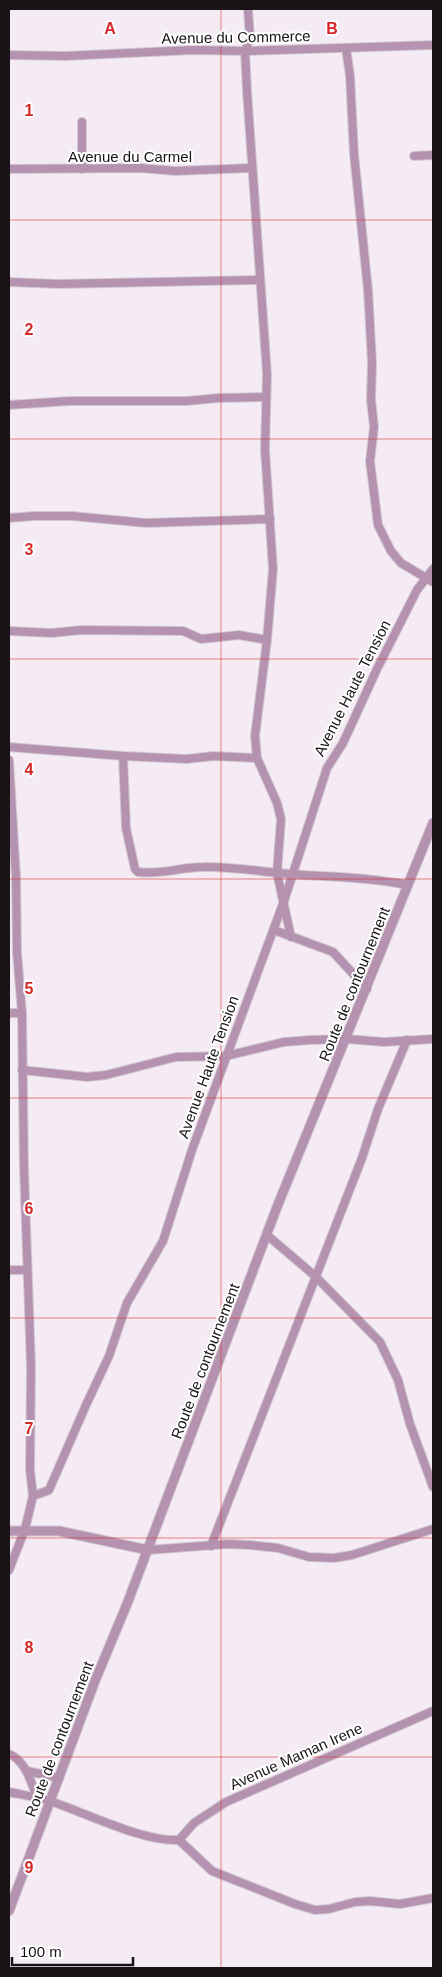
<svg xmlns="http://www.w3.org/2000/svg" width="442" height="1977" font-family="Arial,sans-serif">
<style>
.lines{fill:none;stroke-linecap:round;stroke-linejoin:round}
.minor-casing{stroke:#d1c8d0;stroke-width:10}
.tertiary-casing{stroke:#d1c8d0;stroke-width:11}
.minor{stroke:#b692b1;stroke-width:8}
.tertiary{stroke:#b692b1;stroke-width:9}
.grid{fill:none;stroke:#d62828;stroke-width:1;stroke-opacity:0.55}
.labels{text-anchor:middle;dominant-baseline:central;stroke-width:4;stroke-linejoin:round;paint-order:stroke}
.street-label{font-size:15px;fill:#171316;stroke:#fff}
.grid-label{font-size:16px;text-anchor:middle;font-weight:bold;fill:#d62828;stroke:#fff;stroke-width:4;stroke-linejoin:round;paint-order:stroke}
</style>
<rect width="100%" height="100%" fill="#f5ebf4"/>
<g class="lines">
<g class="minor-casing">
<g id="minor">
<polyline points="248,9 250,38 245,51 247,91 267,374 265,450 273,569 267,640 255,736 257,758 277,803 281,819 277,873 291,937"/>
<polyline points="346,48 350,76 354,154 368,290 372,362 371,400 374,427 370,461 378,525 391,551 401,563 433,582"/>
<polyline points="9,55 65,56 194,50 245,51 433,45"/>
<polyline points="82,122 82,169"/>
<polyline points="414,156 433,155"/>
<polyline points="9,169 140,168 175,171 251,168"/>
<polyline points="9,282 58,284 260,280"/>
<polyline points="9,405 69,401 187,401 218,398 266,397"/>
<polyline points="9,518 34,516 72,516 146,523 270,519"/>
<polyline points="9,631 52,633 81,630 183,631 201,639 239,635 267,640"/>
<path d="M9,747L123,756L126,828L135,869L138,872C161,875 181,867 203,867C232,866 261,872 290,874C330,877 369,877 408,885"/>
<polyline points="123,756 187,759 213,756 257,758"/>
<polyline points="9,760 16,877 17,952 22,1013 24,1168 31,1367 30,1470 33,1496"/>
<polyline points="274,930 333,952 367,989"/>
<polyline points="9,1013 22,1013"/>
<polyline points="22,1070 87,1077 106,1075 176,1057 226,1056 284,1042 310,1040 347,1039 384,1042 433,1039"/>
<polyline points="267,1235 315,1276 380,1342 398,1380 410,1424 433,1487"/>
<polyline points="9,1270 26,1270"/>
<polyline points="211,1546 362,1158 378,1109 407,1040"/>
<polyline points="148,1550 228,1544 250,1545 278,1548 309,1557 334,1558 352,1555 433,1529"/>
<polyline points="9,1570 25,1529 33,1496 49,1490 86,1405 109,1356 127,1303 163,1241 192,1150 284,901 327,768 343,743 377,669 417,590 433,569"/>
<path d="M9,1754C26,1761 31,1782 37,1798"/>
<polyline points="27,1771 59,1778"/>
<path d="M9,1792C23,1795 37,1797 50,1801C86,1813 143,1842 179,1840"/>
<polyline points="179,1840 194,1823 226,1802 433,1711"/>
<polyline points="179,1840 212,1871 295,1904 315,1910 329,1909 355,1902 370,1901 400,1904 433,1898"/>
</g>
</g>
<g class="tertiary-casing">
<g id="tertiary">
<polyline points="9,1531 59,1531 148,1550"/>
<polyline points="9,1911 95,1681 127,1604 277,1207 433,823"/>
</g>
</g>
<use href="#minor" class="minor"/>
<use href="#tertiary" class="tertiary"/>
</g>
<path class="grid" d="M221,9V1968M9,220H433M9,439H433M9,659H433M9,879H433M9,1098H433M9,1318H433M9,1538H433M9,1757H433"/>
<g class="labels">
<g class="street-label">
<text transform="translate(236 37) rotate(-1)">Avenue du Commerce</text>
<text x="130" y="156">Avenue du Carmel</text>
<text transform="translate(352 688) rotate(-63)">Avenue Haute Tension</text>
<text transform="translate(354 984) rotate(-68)">Route de contournement</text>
<text transform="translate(208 1067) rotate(-70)">Avenue Haute Tension</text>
<text transform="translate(205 1361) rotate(-69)">Route de contournement</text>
<text transform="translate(59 1739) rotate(-69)">Route de contournement</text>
<text transform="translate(296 1756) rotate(-24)">Avenue Maman Irene</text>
</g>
</g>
<g class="grid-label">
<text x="110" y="34">A</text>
<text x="332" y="34">B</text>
<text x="29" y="116">1</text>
<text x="29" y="335">2</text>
<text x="29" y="555">3</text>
<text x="29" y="775">4</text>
<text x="29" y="994">5</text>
<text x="29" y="1214">6</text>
<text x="29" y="1434">7</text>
<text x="29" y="1653">8</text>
<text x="29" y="1873">9</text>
</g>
<rect width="442" height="1977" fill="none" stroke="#171316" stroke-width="20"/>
<path d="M12 1957v8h121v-8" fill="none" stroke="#171316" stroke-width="2.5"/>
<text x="20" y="1957" font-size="15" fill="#171316" stroke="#ffffff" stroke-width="4" paint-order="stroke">100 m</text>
</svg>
